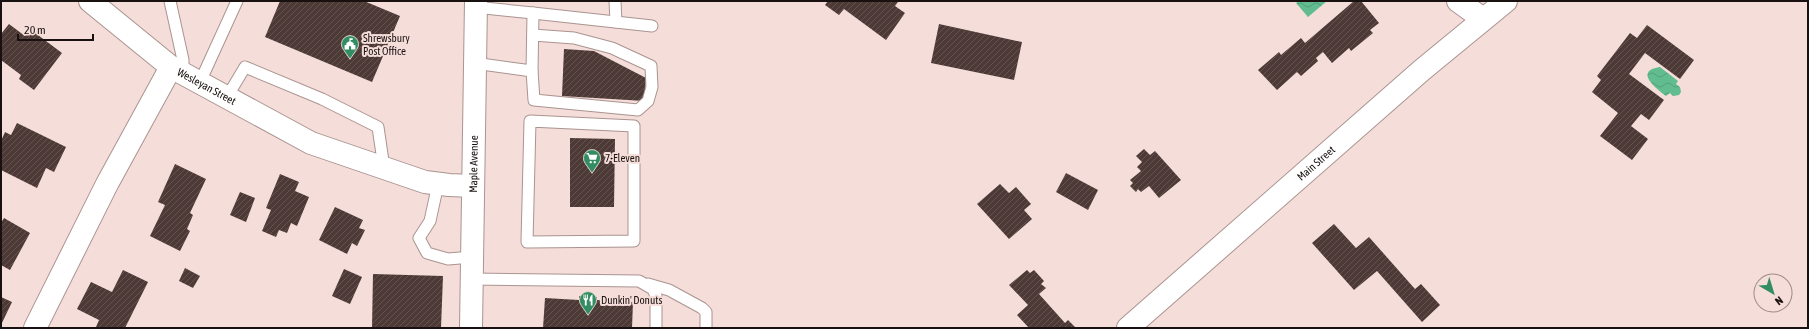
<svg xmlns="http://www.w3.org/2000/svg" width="1809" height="329" font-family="'Asap Condensed',sans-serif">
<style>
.water{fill:url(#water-waves)}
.building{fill:url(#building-hatch)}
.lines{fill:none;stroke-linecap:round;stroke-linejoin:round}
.lane-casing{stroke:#aa9490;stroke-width:13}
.street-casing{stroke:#aa9490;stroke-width:24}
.secondary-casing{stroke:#aa9490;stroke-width:24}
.lane{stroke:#fff;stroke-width:11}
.street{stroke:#fff;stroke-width:22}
.secondary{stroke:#fff;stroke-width:22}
.labels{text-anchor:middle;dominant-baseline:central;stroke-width:4;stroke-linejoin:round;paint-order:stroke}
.poi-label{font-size:11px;fill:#191110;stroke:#f5ddd9;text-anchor:start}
.street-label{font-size:11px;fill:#191110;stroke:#f5ddd9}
</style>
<defs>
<pattern id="water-waves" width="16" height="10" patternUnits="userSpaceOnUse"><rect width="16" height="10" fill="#61bd8f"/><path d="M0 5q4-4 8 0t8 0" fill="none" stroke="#54a17a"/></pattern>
<pattern id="building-hatch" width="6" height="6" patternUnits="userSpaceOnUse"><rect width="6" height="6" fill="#4d3a37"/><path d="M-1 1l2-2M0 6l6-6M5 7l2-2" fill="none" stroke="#635351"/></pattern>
</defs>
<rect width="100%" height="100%" fill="#f5ddd9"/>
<g class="water">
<polygon points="1299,1 1327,1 1308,17 1296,3"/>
<path d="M1660,67L1678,81L1676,84L1680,87L1681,92L1679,95L1673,96L1670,93L1666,96C1657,89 1633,71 1660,67Z"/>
</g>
<g class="building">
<polygon points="280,1 364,1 400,16 372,82 265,37"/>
<polygon points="828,1 896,1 898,2 895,6 905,13 886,40 844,9 839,15 825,5"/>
<polygon points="1354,1 1361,1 1379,23 1370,30 1373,33 1351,51 1349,48 1332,63 1323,52 1316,58 1318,61 1301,76 1297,72 1277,90 1258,70 1279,52 1281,55 1301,38 1305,43"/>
<polygon points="9,24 25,36 30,29 62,53 34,90 19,79 21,75 1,60 1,34"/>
<polygon points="939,24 1022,42 1014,80 931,63"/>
<polygon points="1647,25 1694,60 1680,79 1645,53 1629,74 1664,100 1649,120 1641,114 1631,126 1648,139 1632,160 1600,136 1618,113 1592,92 1601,80 1597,76 1630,33 1637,38"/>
<polygon points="564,49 594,51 646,78 644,101 562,96"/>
<polygon points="17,123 66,147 54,172 46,168 37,188 1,170 1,141 5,132 11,135"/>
<polygon points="570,138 615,139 614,207 570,207"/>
<polygon points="1144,149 1150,155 1155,151 1181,180 1159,198 1149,186 1141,192 1138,189 1136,192 1130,186 1133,183 1130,180 1141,171 1137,167 1142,162 1136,156"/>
<polygon points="175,164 206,179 190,213 193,215 187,229 190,231 180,251 150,236 165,205 158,202"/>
<polygon points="1066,173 1098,190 1088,210 1056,192"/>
<polygon points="280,174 299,182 295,191 309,197 297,226 291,223 287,233 279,230 276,237 262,231 271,210 266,208"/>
<polygon points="1000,184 1009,193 1016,187 1031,204 1024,210 1032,219 1009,239 977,204"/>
<polygon points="240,192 255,198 246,222 230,215"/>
<polygon points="335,207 363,220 359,228 365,230 357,246 352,243 347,254 319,240"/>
<polygon points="4,218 30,233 10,270 1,265 1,223"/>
<polygon points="1334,224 1356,248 1369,237 1415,289 1421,284 1440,305 1422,322 1377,271 1354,290 1312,243"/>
<polygon points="185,268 200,276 193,288 179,281"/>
<polygon points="344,269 362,277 350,304 332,296"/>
<polygon points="123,270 148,282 125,328 99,328 96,327 99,320 77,309 91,282 112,292"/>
<polygon points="1027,270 1030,273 1034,270 1044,281 1041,284 1046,288 1039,294 1065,323 1068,320 1076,328 1029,328 1017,315 1028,305 1009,285"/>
<polygon points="373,274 443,276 441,328 372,328"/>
<polygon points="579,296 597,297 597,300 633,302 632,328 543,328 545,298 579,300"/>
<polygon points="1,297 12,302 1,325"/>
</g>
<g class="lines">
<g class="lane-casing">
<g id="lane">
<polyline points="170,1 183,60 183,74"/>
<polyline points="615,1 616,22"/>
<polyline points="475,7 533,13"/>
<polyline points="474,63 532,71 533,13 652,26"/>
<polyline points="532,71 534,100 638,110 648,101 652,87 651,66 612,48 574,38 533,35"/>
<polyline points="200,82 237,1"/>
<polyline points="227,97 245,67 322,99 378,127 384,168"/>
<polygon points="530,121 634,126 634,241 527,242"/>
<polyline points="438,184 430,221 419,238 427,253 448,259 472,257"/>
<polyline points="471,279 639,281 653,289 656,296 656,328"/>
<polyline points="648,284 669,290 702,308 706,312 706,328"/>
</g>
</g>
<g class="street-casing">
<g id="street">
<polyline points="90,1 171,67"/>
<polyline points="1458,1 1483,19"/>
<path id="s1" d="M35,328L107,184L171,67L311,143L425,182L449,185L473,186"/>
</g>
</g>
<g class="secondary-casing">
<g id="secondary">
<path id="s2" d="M471,328L476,1"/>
<path id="s3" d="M1128,328L1422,70L1506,1"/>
</g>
</g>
<use href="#lane" class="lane"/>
<use href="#street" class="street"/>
<use href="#secondary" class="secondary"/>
</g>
<defs>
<g id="civic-pin" transform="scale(0.9)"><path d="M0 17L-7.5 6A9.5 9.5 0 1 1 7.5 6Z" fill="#338d63" stroke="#f5ddd9"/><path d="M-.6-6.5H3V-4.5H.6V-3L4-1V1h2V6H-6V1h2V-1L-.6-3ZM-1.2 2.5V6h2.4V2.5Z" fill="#fff"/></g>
<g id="supermarket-pin" transform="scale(0.9)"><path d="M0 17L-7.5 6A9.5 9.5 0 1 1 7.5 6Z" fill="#338d63" stroke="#f5ddd9"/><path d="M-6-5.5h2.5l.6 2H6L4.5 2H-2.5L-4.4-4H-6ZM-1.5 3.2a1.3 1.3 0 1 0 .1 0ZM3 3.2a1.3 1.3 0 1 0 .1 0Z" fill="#fff"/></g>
<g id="restaurant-pin" transform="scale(0.9)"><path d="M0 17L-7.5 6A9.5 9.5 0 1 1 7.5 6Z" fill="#338d63" stroke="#f5ddd9"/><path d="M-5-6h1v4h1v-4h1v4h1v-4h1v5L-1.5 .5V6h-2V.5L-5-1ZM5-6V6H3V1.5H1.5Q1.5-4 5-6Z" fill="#fff"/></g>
</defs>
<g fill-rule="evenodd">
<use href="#civic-pin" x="350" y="44"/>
<use href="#supermarket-pin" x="592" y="158"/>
<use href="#restaurant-pin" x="588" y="300"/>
</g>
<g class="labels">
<g class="poi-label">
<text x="363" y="38">Shrewsbury<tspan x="363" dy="13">Post Office</tspan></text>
<text x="605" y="158">7-Eleven</text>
<text x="601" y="300">Dunkin' Donuts</text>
</g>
<g class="street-label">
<text stroke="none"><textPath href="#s1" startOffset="335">Wesleyan Street</textPath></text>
<text stroke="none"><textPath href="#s3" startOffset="250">Main Street</textPath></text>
<text stroke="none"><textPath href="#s2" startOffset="164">Maple Avenue</textPath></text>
</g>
</g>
<rect width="1809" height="329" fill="none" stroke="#191110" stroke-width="4"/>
<g transform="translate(1773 293) rotate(142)"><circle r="19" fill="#f5ddd9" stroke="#9d8b89"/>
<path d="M0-3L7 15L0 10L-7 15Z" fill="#338d63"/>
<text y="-6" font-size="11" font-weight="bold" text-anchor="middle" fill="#191110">N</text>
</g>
<path d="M18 34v6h75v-6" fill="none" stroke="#191110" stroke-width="2"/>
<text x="24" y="34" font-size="12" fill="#191110" stroke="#f5ddd9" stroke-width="3" paint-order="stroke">20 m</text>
</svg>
